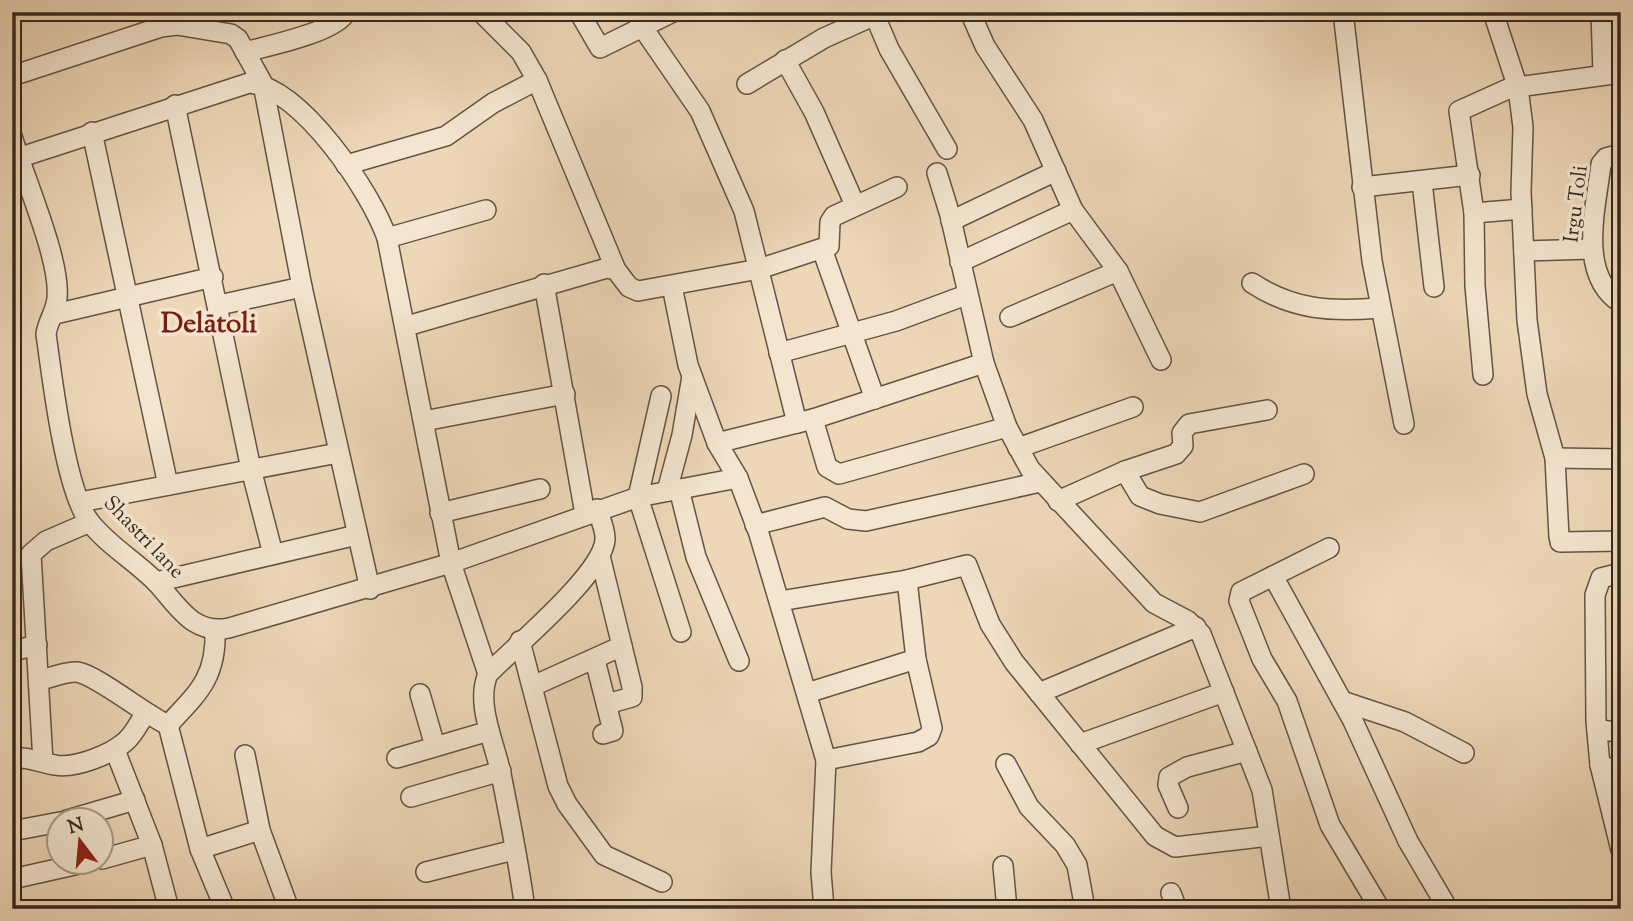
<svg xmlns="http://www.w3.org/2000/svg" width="1633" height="921" font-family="'Sorts Mill Goudy',serif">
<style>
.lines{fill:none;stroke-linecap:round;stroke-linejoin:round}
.minor-casing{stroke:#645446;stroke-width:22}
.minor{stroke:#f3e5d0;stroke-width:19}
.labels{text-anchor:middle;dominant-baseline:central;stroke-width:7;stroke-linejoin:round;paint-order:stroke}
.street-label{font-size:21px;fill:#372921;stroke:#f3e5d0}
.district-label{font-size:28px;font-weight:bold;fill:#7a1f14;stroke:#f3e5d0}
</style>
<rect width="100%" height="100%" fill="#edd7b7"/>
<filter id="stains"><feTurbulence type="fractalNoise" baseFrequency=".00286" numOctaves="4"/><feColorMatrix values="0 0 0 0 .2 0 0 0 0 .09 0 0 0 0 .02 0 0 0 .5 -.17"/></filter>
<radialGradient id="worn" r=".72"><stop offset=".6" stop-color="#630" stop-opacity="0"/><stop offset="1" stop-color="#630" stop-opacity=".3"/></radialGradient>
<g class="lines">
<g class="minor-casing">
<g id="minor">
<polyline points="481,12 521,52 537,80 616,270"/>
<polyline points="579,12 600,48 673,12"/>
<polyline points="970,12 985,46 1033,120 1073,210 1118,271 1161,360"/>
<polyline points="1343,12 1372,261 1404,424"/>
<polyline points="1493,12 1518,88 1523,127 1521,192 1527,320 1537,394 1555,458 1559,537"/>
<polyline points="1601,12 1603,73"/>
<polyline points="875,16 889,49 947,149"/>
<polyline points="643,28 700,111 744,211 797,423"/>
<path d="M245,52C267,46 337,32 346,12"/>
<polyline points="785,60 814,112 855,205"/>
<polyline points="12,76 161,27 177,25 231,34 238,39 263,84 302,287 370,589"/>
<polyline points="747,84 824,38 882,12"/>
<polyline points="175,105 251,469 273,554"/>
<polyline points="92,132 168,485"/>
<path d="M12,136C24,178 61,260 57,298C56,312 48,320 46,334C52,377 65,489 89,521C107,545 137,562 157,583C179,607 193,635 229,628L451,563L638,497L738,478"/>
<path d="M1621,154L1606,158L1601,164C1596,208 1577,275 1621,303"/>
<path d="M18,158L249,83C301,87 371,192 387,238L451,563L488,674"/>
<polyline points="346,165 446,136 493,103 537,80"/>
<polyline points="937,173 950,215 984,363 1007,427 1030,469 1154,603 1188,621 1201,634 1262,790 1281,909"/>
<polyline points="1422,182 1434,287"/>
<polyline points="1362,187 1470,175"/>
<polyline points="1474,213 1522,209"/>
<polyline points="951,221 1056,171"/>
<polyline points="387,238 486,210"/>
<polyline points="822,249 875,399"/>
<polyline points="1524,251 1592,249"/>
<polyline points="960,262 1073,210"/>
<path d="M1252,283C1293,310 1331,312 1379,308"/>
<polyline points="544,284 585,514"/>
<polyline points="672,286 688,365 717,443 738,478 759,534 826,760 821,872 824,909"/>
<polyline points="219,305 302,287"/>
<polyline points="55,314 213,277"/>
<polyline points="1010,317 1118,271"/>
<polyline points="407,326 607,268 616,270 629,287 638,291 759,269 829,246 830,222 834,216 897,187"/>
<polyline points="779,353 896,321 966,295"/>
<polyline points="1483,375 1475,286 1474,213 1459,111 1510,88 1621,73"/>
<polyline points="661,396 638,497 681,632"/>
<polyline points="813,419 827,467 839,474 1007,427"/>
<polyline points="424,421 565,394"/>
<polyline points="717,443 813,419 984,363"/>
<polyline points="1018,448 1133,407"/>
<polyline points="1555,458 1621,459"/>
<polyline points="1125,471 1140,496 1160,504 1200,512 1304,474"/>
<polyline points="679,489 696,557 739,661"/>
<polyline points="667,491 682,435 692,376"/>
<polyline points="1058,501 1125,471 1176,454 1183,446 1182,433 1189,424 1267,410"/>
<polyline points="80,502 338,453"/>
<polyline points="440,513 540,489"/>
<polyline points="755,525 825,507 848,519 866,521 1040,482"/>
<polyline points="1560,542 1621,541"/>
<polyline points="1329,548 1241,592 1239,601 1262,659 1287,701 1330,825 1380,909"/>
<polyline points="600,556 632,687 632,697 607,704"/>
<polyline points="1621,573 1601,578 1595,595 1596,721 1600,765 1621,850"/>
<polyline points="1273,576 1353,721 1408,841 1448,909"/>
<polyline points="156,582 357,535"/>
<polyline points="780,601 907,580 967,565 990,624 1014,662 1155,836 1175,847 1269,836"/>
<polyline points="520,641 558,786 567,804 604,855 662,882"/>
<polyline points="12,651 37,645"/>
<polyline points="595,660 613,731 603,734"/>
<path d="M39,681C49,678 66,671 77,672C97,675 144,714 168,725L200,849L225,909"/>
<polyline points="533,686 622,646"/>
<polyline points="807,693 916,659"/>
<polyline points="1039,693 1196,627"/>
<polyline points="420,694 435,746"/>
<polyline points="1342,701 1405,722 1464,753"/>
<path d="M168,725C198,693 217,677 215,630"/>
<polyline points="1597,729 1621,733"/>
<polyline points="1080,744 1224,692"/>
<polyline points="115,750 152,845 169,909"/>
<polyline points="245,755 260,830 289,909"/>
<path d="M12,758C28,756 40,763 55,765C75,769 112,754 126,741C134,734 139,723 145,714"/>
<polyline points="397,758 489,731"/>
<polyline points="826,760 918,742 929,736 932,728 916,659 907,580"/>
<polyline points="43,762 31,554 46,541 90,522"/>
<polyline points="1006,764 1029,807 1065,845 1077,865 1085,909"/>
<polyline points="1600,765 1621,773"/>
<polyline points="411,797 501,771"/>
<polyline points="1178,808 1168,785 1169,777 1187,767 1247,751"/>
<polyline points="67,820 135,800"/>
<polyline points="12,831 60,822"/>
<polyline points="200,849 260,830"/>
<polyline points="102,859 152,845"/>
<polyline points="1003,866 1007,909"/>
<polyline points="426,872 514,850"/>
<polyline points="12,879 88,862"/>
<polyline points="1171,893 1177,909"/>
<path d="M525,909C519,864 510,819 501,774C495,743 475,704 488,674C514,647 602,575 605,540C606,531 600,518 597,509"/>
</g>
</g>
<use href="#minor" class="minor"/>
</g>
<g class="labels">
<g class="street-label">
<text transform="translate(1577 204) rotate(-83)">Irgu Toli</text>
<text transform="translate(143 538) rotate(46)">Shastri lane</text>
</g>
<g class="district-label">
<text x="209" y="325">Delātoli</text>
</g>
</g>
<rect width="1633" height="921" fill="none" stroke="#edd7b7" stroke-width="42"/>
<rect x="14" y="14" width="1605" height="893" fill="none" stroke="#372921" stroke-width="3.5"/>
<rect x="21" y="21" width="1591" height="879" fill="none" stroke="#372921" stroke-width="2"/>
<g transform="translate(80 841) rotate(344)"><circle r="33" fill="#f3e5d0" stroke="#a89a8a" stroke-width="2"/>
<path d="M0-5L12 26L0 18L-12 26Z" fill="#8f2418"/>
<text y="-10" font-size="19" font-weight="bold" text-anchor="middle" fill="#372921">N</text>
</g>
<rect width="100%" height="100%" filter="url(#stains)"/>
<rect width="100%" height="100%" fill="url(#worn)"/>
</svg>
